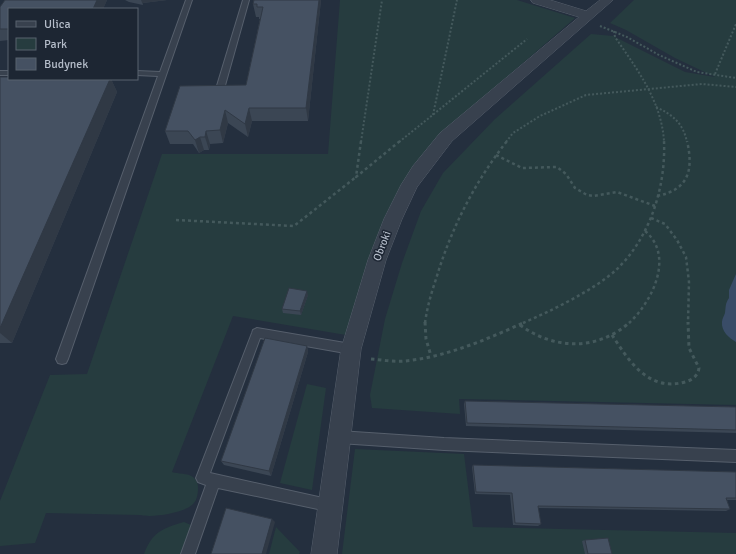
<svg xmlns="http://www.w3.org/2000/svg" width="736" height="554" font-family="Signika,sans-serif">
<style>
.green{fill:#263c3f}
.water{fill:#394c67}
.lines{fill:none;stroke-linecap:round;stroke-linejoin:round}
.lane-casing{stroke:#565f6c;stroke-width:2}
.street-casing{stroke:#565f6c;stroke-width:1}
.path-far2{stroke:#44595c;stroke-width:2;stroke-dasharray:2 2;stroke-linecap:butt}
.path-far1{stroke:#44595c;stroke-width:2.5;stroke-dasharray:3 3;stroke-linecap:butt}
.path{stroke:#44595c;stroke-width:3;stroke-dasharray:3.5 3.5;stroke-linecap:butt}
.lane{fill:#38414e;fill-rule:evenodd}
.street{fill:#38414e;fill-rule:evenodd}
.wall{fill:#3b4654}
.shaded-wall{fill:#303945}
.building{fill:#455162;stroke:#303945}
.labels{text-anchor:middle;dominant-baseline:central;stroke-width:3;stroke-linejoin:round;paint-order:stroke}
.street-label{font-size:11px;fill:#b4bcc9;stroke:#1d2633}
</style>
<rect width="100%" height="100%" fill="#242f3e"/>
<g class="green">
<path d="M340,0H517L575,18L442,133L412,168L386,214L366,267L346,335L233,316L172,472C178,474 188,473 193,477C197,480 198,484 198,488C198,494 197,501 192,505C183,513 152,518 141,515L46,513L35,543L0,546V501L50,375L87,374L162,154H328Z"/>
<polygon points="634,0 736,0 736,405 459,399 460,414 372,408 370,395 385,319 402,263 421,211 443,173 495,119 591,34 613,36 685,72 715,77 675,58 626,30 610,23"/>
<polygon points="307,384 326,388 312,490 280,483"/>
<polygon points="355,449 464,454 473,527 736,533 736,554 342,554"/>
<path d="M184,522L191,525L181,554H144C152,532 163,528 184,522Z"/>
<polygon points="276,527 300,552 299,554 269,554"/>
</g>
<path class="water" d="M736,274V342C729,338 721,331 722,322C722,319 724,316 725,313C726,306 725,304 729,298V290Z"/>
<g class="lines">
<g class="lane-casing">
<g id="lane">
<polygon points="186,0 192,0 68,359 66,363 62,364 58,363 56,359 158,76 137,75 137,71 160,72"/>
<polygon points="243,0 249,0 224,89 223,91 217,91 216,89"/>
<rect x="0" y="71" width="9" height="4"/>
<polygon points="257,328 351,344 355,346 356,349 355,352 351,354 260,338 210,473 332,500 337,501 338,506 337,511 332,512 218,488 195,554 181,554 206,485 198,482 196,478 252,333 253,330"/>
<polygon points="339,431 444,438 736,450 736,462 444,450 339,443 335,441 333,437 335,433"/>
</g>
</g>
<g class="street-casing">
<polygon id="street" points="531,0 550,0 586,11 600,0 613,0 452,141 417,187 402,219 386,260 361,349 337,554 311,554 341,349 368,260 384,219 401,185 413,166 440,133 579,17 533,3"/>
</g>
<g class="path-far2">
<polyline points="600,26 627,37 659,55 697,72 736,78"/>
<path d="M614,31L615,37C637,69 662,102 664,142"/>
<polyline points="715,74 736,24"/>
<path d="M656,107C673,115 683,123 687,142"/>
<polyline points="433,115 457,0"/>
<polyline points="361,142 382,0"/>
<polyline points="399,142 527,39"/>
<polyline points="506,142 513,133 540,116 586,95 702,84 736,87"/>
</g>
<g class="path-far1">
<polyline points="361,141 356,177 400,141"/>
<polyline points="496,155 522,168 557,167 566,174 575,188 587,195 593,196 617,192 655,206"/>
<path d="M657,196C688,190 694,171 687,141"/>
<polyline points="651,218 665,224 677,240 686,257 689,282 688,323"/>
<polyline points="176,220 294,226 356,177"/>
<path d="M425,323C427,308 431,294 436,279C451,229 474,183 507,141"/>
<path d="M523,323C551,311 594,290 616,270C650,238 666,187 664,141"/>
<path d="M629,323C652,302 675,256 645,231"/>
</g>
<g class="path">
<polyline points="425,322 426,339 431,356"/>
<path d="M520,325C554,350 598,351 630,322"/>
<path d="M612,335C629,361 648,392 685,382C692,380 698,376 699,368L689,348L688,322"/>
<path d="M371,359C382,360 394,362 405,361C446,357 488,339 525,322"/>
</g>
<use href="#lane" class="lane"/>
<use href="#street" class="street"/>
</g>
<g class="wall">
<polygon points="5,0 107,0 103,9 9,9 9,40 0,41 0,7"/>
<polygon points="125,0 167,0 143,3 143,5 129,2"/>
<polygon points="254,0 321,0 308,121 252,121 248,137 228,123 223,143 210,144 209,150 204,150 199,153 193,144 170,144 165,131 246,85 260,19 259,19 259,17 256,17 253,4"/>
<polygon points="0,77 9,79 111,79 117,92 12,343 0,343"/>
<polygon points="308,295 301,315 283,313 282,309"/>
<polygon points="307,346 308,352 271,476 224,465 221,461"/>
<polygon points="465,401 736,407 736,433 466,426 464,404"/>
<polygon points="473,465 736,472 736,500 727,500 730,509 726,511 538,508 541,524 538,526 513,525 510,495 475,494 472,467"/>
<polygon points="585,540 612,554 585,554 582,541"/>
</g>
<g class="shaded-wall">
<polygon points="97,0 107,0 103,9 93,9"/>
<polygon points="141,0 167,0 143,3 143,5"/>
<polygon points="319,0 321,0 308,121 306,108"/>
<polygon points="110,79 111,79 117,92 12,343 0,333 0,328"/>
<polygon points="249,108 252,121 248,137 245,124"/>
<polygon points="225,110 228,123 223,143 220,130"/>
<polygon points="206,131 210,144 209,150 205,137"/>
<polygon points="200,137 204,150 199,153 195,140"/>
<polygon points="307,291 308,295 301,315 300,311"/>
<polygon points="307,346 308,352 271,476 269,471"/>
<polygon points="272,519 275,522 266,554 262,554"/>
</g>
<g class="building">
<polygon points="5,0 97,0 93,9 9,9 9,29 0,29 0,7"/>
<polygon points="254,0 319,0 306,108 249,108 245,124 225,110 220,130 206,131 205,137 200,137 195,140 188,131 165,131 180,86 246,85 263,7 257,7 257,4 253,4"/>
<polygon points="0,77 9,77 9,79 110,79 0,328"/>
<polygon points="289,288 307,291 300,311 282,309"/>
<polygon points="265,338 307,346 269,471 221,461"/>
<polygon points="465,401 736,407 736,430 467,423"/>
<polygon points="473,465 736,472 736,498 726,498 730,509 538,506 541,524 515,523 512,493 476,492"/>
<polygon points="226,508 272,519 262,554 211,554"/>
<polygon points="608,538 612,554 588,554 585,540"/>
</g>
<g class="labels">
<g class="street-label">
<text transform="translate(382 246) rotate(-69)">Obroki</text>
</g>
</g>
<rect x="8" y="8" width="130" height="72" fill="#1d2633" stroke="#59626f"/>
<rect x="16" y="21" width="20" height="6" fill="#38414e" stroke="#59626f"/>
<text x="44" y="28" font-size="12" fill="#b4bcc9">Ulica</text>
<rect x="16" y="38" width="20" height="12" fill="#263c3f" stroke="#59626f"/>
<text x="44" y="48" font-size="12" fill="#b4bcc9">Park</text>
<rect x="16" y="58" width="20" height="12" fill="#455162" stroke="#59626f"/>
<text x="44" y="68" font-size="12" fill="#b4bcc9">Budynek</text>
</svg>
